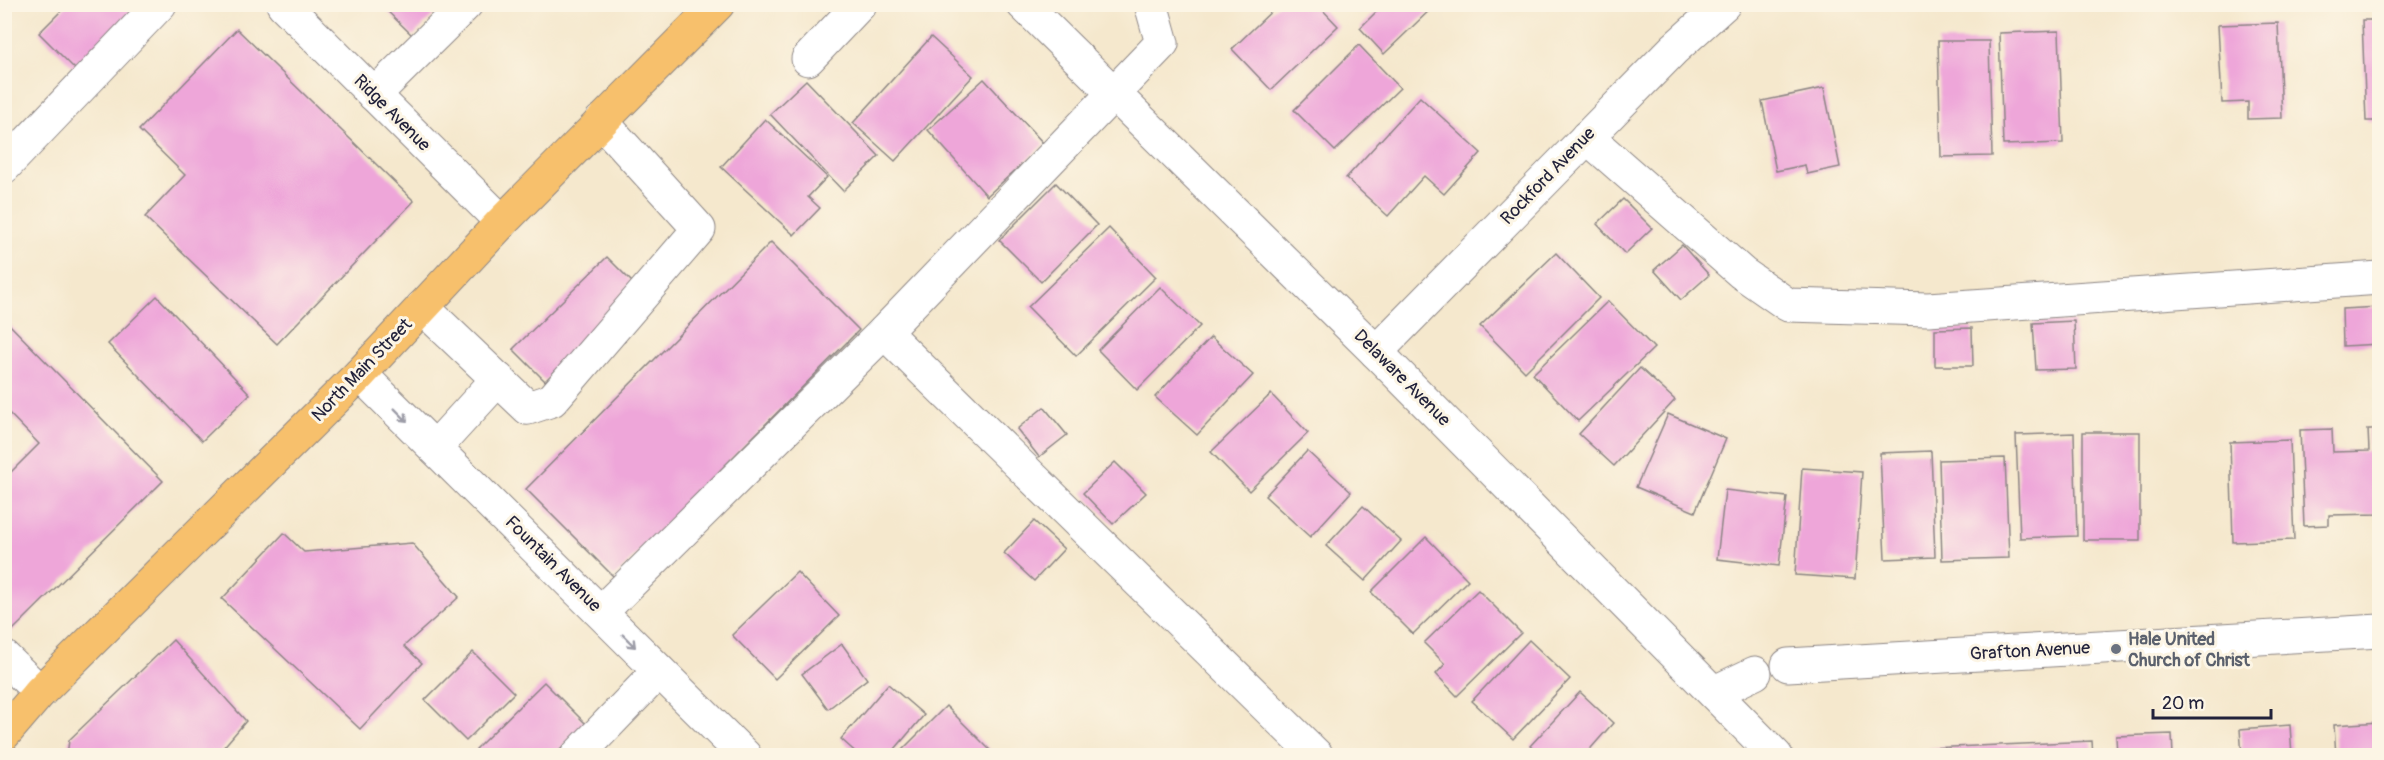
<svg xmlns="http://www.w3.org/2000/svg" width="2384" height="760" font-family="Pangolin,sans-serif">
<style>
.building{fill:#eea6d9}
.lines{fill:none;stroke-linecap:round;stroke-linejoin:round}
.minor-casing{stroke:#8c8584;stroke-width:35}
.major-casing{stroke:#8c8584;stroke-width:35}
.minor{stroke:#fff;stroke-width:33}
.major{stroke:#f7c06c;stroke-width:33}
.oneway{stroke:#9c9ca7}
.worship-dot{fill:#6b7280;stroke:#fcf5e5;stroke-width:2}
.labels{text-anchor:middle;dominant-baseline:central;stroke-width:6;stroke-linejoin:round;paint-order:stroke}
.street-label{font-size:18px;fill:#22223b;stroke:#fcf5e5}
.worship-label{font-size:18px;font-weight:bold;fill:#5b616d;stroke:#fcf5e5;text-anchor:start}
</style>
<rect width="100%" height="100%" fill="#fcf5e5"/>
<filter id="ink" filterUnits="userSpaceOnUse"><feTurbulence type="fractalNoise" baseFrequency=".0167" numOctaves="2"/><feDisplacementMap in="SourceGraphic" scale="12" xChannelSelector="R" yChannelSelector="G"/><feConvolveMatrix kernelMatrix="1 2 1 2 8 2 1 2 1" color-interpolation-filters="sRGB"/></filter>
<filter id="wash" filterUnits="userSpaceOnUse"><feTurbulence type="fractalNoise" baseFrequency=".008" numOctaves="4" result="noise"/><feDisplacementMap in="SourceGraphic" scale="24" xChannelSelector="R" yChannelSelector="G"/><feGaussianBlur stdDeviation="1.35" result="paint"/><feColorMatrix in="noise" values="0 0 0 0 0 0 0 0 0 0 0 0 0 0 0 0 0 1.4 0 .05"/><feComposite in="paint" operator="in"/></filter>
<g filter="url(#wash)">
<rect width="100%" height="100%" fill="#f5e8cd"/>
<g id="blocks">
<g class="building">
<polygon points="68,4 138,4 80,74 39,33"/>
<polygon points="380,4 444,4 413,36"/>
<polygon points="1279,4 1317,4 1338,26 1271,90 1232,49"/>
<polygon points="1384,4 1432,4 1434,6 1384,54 1360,28"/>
<polygon points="2362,20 2380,20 2380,121 2366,121"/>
<polygon points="2278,23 2282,118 2248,119 2248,102 2222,103 2218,25"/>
<polygon points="237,29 414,201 277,344 145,217 185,175 139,130"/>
<polygon points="2059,31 2063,143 2003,145 1999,33"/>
<polygon points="931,37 973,76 895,161 853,123"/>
<polygon points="1938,41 1989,41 1992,156 1941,157"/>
<polygon points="1359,45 1400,88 1335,151 1294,110"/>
<polygon points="984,79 1044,144 987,196 928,130"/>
<polygon points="806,80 879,156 843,191 770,114"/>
<polygon points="1824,88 1840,167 1807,174 1805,165 1776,171 1762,101"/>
<polygon points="1420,97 1481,153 1444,194 1424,176 1388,216 1346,178"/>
<polygon points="765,119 827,177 808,197 820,208 794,235 721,167"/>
<polygon points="1056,183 1097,225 1041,282 999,240"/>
<polygon points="1623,199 1652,228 1625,254 1597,224"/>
<polygon points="1109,228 1156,277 1076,356 1028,307"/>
<polygon points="771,242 859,330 614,577 526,489"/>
<polygon points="1682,245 1709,275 1681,300 1654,270"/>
<polygon points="1556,253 1599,298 1525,372 1480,326"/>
<polygon points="607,257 638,288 545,381 513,349"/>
<polygon points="1160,287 1200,326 1137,390 1098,350"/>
<polygon points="157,296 250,394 202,441 108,344"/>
<polygon points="1608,301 1654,348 1578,421 1533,374"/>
<polygon points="2380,307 2380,344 2343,346 2342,309"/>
<polygon points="4,319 163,481 11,632 5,625 5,478 39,444 4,408"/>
<polygon points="2074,321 2076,369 2036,370 2033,323"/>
<polygon points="1972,328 1973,366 1935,366 1935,329"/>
<polygon points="1211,337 1253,375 1197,435 1155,397"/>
<polygon points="1640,368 1675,400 1614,466 1579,434"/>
<polygon points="1271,394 1308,433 1249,491 1211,452"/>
<polygon points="1044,407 1067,435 1039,457 1017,429"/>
<polygon points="1668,414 1726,439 1695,512 1636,487"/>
<polygon points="2332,429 2333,452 2369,451 2368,429 2380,429 2380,514 2329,515 2329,525 2304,526 2300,430"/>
<rect x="2083" y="432" width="57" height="108"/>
<polygon points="2074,433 2077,536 2020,538 2016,435"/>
<polygon points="2290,440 2294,540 2233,542 2230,442"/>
<polygon points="1307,451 1351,492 1310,537 1265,496"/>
<polygon points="1931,451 1935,557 1885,559 1880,453"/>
<polygon points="2005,458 2009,558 1942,560 1939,460"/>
<polygon points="1115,462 1146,493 1113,524 1083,493"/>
<polygon points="1802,468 1862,472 1855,579 1795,575"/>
<polygon points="1725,490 1787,497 1779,566 1717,559"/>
<polygon points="1363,506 1401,541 1365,581 1326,546"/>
<polygon points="1034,521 1064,549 1034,581 1004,553"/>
<polygon points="284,533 304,552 412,543 459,597 404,646 422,663 360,729 222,599"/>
<polygon points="1426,537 1468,580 1413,634 1371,592"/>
<polygon points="797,572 839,616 775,679 732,635"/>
<polygon points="1478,590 1521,633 1457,696 1436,674 1445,664 1424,643"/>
<polygon points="173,640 246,721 216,756 67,756 69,740"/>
<polygon points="1529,640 1570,679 1513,739 1472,701"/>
<polygon points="842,644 867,679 828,709 802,674"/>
<polygon points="473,652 514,693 466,741 425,700"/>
<polygon points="544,682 586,724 554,756 482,756 476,749"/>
<polygon points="888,684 924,715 889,756 860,756 841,739"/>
<polygon points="1580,692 1613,723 1584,756 1541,756 1530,746"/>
<polygon points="946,706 991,751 987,756 896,756"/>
<polygon points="2380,722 2380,756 2336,756 2334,725"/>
<polygon points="2290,725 2292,756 2242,756 2240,729"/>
<polygon points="2172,734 2173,756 2117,756 2116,736"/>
<polygon points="2092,741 2093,756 1929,756 1929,748"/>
</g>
</g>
</g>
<g filter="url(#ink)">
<use href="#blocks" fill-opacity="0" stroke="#8c8584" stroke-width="1.5"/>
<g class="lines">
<g class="minor-casing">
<g id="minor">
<polyline points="283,4 502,222"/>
<polyline points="1023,4 1376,352 1776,756"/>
<polyline points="808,59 860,4"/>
<polyline points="374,95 466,4"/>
<polyline points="1587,137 1742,273 1788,305 1928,309 2380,278"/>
<polyline points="4,167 160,4"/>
<polyline points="422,307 528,408 552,400 699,229 601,121"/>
<polyline points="884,332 1317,756"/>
<polyline points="1376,352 1674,49 1724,4"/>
<polyline points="360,374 745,756"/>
<polyline points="435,448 498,379"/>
<polyline points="601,612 884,332 1162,43 1151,4"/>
<polyline points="4,657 40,692"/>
<polyline points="1788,665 2380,631"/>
<polyline points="1715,692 1755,673"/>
<polyline points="577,756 659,671"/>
</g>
</g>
<g class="major-casing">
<polyline id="major" points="4,734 40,692 360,374 502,222 718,4"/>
</g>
<use href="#minor" class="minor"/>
<use href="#major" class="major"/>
</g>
<defs><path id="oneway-shaft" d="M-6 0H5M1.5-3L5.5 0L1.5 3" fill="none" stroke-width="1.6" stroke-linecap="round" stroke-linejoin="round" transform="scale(1.5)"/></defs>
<g class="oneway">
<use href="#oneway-shaft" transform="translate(401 415) rotate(45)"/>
<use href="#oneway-shaft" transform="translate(629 641) rotate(45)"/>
</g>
</g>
<circle class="worship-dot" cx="2116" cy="649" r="6"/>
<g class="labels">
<g class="street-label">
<text transform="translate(392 113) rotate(45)">Ridge Avenue</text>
<text transform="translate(1548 176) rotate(-46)">Rockford Avenue</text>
<text transform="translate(362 370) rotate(-46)">North Main Street</text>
<text transform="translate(1402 378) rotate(45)">Delaware Avenue</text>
<text transform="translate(553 564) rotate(45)">Fountain Avenue</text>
<text transform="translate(2030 651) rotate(-3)">Grafton Avenue</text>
</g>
<g class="worship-label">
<text x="2128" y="639">Hale United<tspan x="2128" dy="21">Church of Christ</tspan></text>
</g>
</g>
<rect width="2384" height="760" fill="none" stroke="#fcf5e5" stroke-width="24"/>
<path d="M2153 709v9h118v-9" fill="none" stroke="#22223b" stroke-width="3"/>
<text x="2162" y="709" font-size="18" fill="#22223b" stroke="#fcf5e5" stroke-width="4.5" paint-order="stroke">20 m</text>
</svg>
